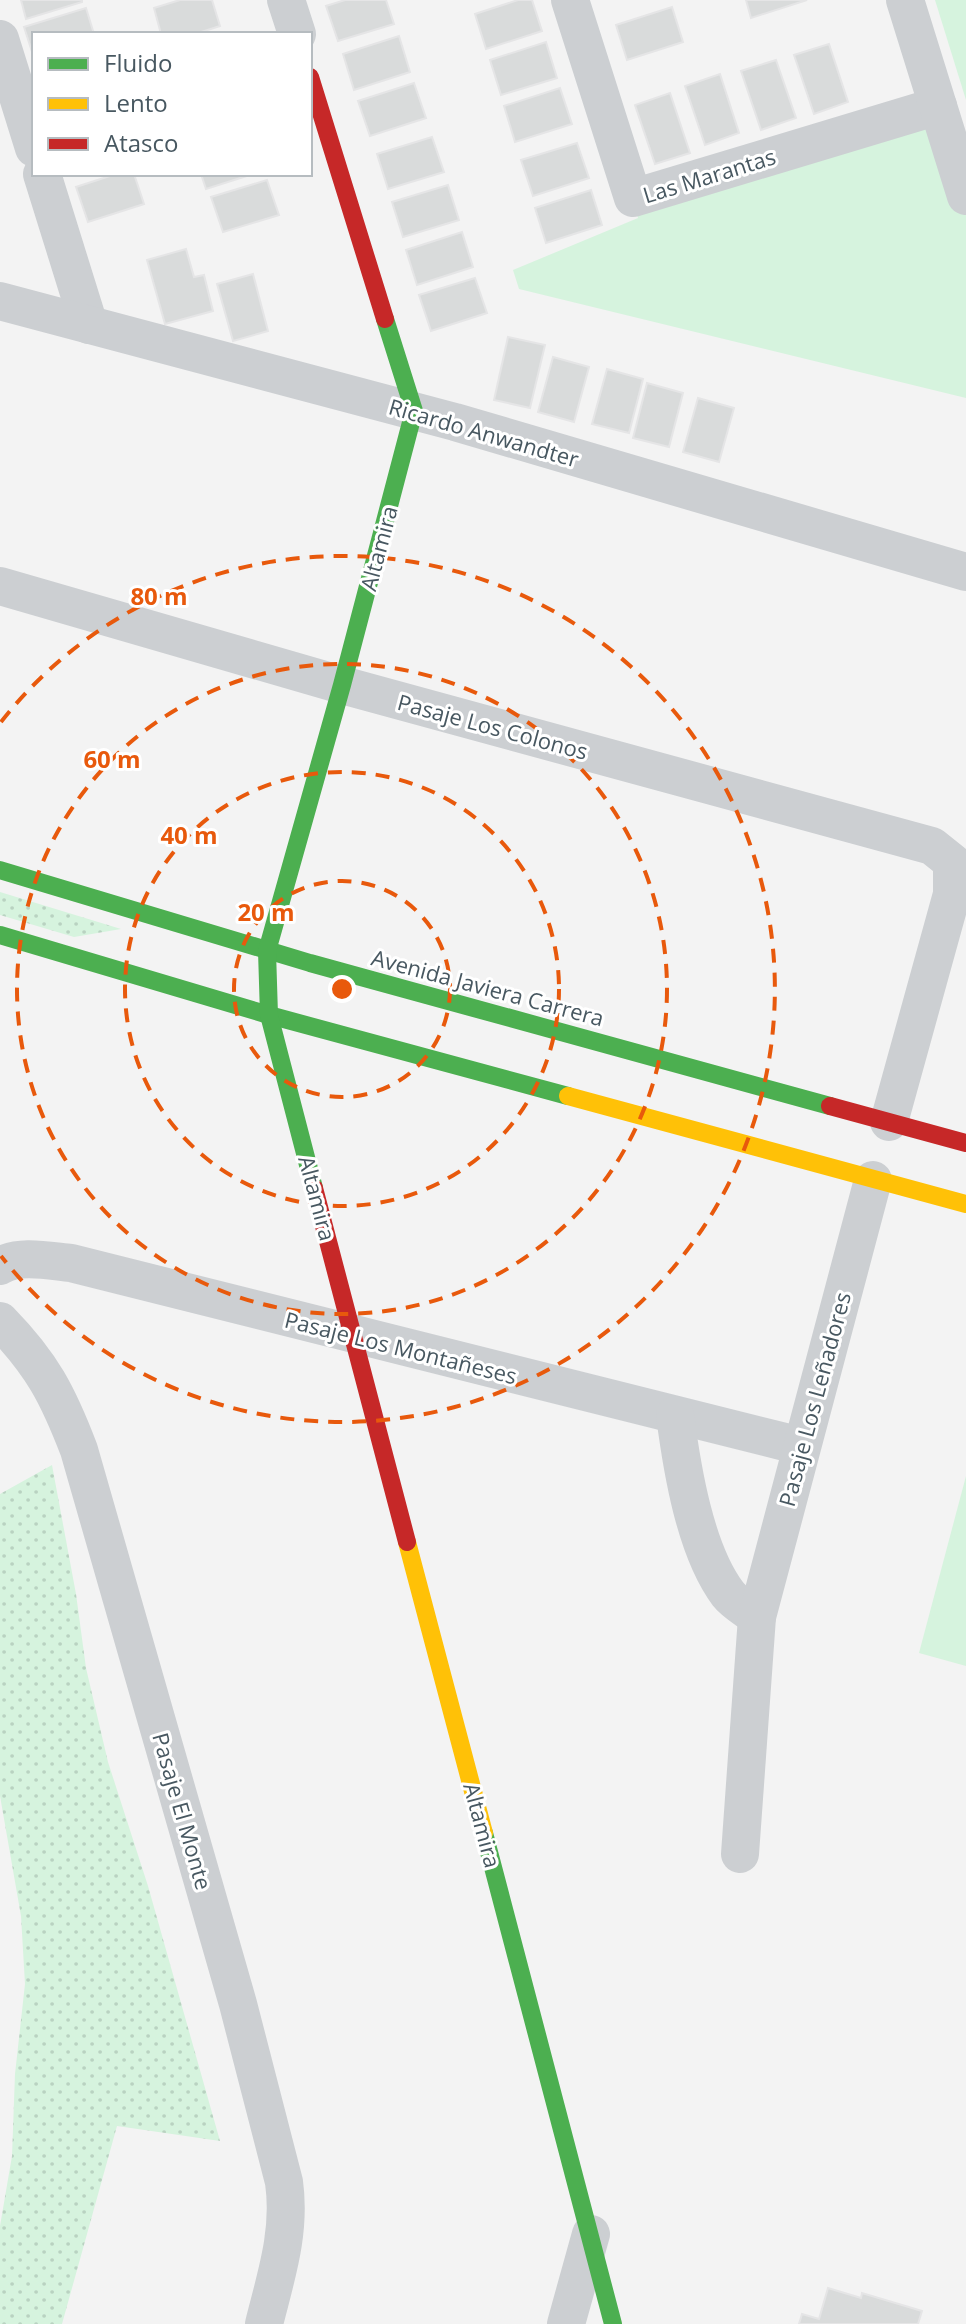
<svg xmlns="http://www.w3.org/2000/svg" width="966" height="2324" font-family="'Open Sans',sans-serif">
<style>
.grass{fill:url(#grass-dots)}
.park{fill:#d6f3de}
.building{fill:#d9dbdb;stroke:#e5e5e6;stroke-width:2}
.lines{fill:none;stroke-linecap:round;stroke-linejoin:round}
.street{stroke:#cccfd2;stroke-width:38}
.fast{stroke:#4caf50;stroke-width:18}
.slow{stroke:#ffc107;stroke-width:18}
.jam{stroke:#c62828;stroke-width:18}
.ring{fill:none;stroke:#e8590c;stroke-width:4;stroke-dasharray:14 10}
.labels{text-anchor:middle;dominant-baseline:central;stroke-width:6;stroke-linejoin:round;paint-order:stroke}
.street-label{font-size:22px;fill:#485861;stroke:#fff}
.centre{fill:#e8590c;stroke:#fff;stroke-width:4}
.ring-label{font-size:24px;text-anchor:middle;font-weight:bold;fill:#e8590c;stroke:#fff;stroke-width:6;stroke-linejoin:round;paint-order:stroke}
</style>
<defs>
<pattern id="grass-dots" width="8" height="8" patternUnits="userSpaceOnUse" patternTransform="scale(2)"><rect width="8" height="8" fill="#d6f3de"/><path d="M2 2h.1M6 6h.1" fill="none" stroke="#b9d2c1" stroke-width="1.8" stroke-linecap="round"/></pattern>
</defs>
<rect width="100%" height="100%" fill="#f3f3f3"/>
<g class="grass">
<polygon points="0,892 121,929 74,937 0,915"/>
<polygon points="52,1465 76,1594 86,1668 108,1762 148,1886 220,2141 117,2126 62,2324 0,2324 0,2226 12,2156 15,2074 25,1984 21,1916 0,1796 0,1494"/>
</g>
<g class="park">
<polygon points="935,0 966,0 966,100"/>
<polygon points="938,106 966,196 966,398 519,289 513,270 638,218 633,198"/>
<polygon points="966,1476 966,1666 919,1653"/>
</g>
<g class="building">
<polygon points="21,0 82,0 82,2 26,19"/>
<polygon points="180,0 212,0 220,26 195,34 161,34 154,8"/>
<polygon points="345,0 386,0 394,24 338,41 326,6"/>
<polygon points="518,0 532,0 542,31 486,49 475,14"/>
<polygon points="746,0 807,0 751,18"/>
<polygon points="672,7 683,42 627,60 616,25"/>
<polygon points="86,8 94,34 34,34 34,58 24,27"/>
<polygon points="399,36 410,72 354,90 343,54"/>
<polygon points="546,42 557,78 501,95 490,60"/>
<polygon points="829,44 848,102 814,114 794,55"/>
<polygon points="776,60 796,118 761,130 741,71"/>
<polygon points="720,74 739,133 705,145 685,86"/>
<polygon points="414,83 426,118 370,136 358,101"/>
<polygon points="560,88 572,124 515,142 504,106"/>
<polygon points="670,93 690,153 655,164 635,105"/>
<polygon points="432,137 444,172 388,189 377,154"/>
<polygon points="577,143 589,178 533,196 521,160"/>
<polygon points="116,174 134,174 144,204 88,222 76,187"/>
<polygon points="201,174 253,174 206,189"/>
<polygon points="267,180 279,215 223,232 211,197"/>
<polygon points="448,185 459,220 403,237 392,202"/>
<polygon points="591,190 602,225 546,243 535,208"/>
<polygon points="462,232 473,267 417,285 406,250"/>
<polygon points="186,249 194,277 204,275 213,311 165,324 147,260"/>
<polygon points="253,274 268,331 233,341 217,284"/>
<polygon points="475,278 487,313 431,331 419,295"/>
<polygon points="508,337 545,345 530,408 494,400"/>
<polygon points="553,357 589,367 574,422 538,412"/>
<polygon points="607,369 643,379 629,433 592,424"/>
<polygon points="647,383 683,393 669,447 633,438"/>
<polygon points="698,398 734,408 719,462 683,452"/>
<polygon points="828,2288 861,2298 862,2293 922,2311 918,2324 799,2324 802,2314 819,2319"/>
</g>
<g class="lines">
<g class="street">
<polyline points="286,0 297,34"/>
<polyline points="570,0 633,198 938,106"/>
<polyline points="905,0 966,196"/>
<polyline points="0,39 34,148"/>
<polyline points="42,174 89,325"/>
<polyline points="0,301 455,422 966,572"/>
<polyline points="0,586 342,685 932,846 952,862 952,894 889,1122"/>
<path d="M0,1266C19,1254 50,1261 71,1263L801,1446"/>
<path d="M0,1321C42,1364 58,1395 79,1450L238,2004L284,2182C291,2232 276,2276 264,2324"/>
<path d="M675,1415C682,1469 695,1550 728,1594C735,1603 748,1610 757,1617"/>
<polyline points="740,1854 757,1617 873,1180"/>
<polyline points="566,2324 591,2234"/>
</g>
<g class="fast">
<polyline points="0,870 310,963 830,1106"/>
<polyline points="0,935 269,1015 568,1096"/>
<polyline points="314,1188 269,1015 267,951 342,685 414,411 385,319"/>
<polyline points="484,1833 613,2324"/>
</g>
<g class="slow">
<polyline points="568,1096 966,1204"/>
<polyline points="407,1542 484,1833"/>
</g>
<g class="jam">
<polyline points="310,77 385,319"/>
<polyline points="830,1106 966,1143"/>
<polyline points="314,1188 407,1542"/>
</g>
</g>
<g class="ring">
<circle cx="342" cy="989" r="108"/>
<circle cx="342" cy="989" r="217"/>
<circle cx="342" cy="989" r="325"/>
<path d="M1 722A433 433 0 1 1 1 1256"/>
</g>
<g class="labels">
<g class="street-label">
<text transform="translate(709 175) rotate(-17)">Las Marantas</text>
<text transform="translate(484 432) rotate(16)">Ricardo Anwandter</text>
<text transform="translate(378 548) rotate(-75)">Altamira</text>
<text transform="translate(493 726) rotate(15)">Pasaje Los Colonos</text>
<text transform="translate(488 987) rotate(15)">Avenida Javiera Carrera</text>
<text transform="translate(318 1198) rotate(75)">Altamira</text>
<text transform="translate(401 1347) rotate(14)">Pasaje Los Montañeses</text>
<text transform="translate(814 1399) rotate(-75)">Pasaje Los Leñadores</text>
<text transform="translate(183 1811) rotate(74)">Pasaje El Monte</text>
<text transform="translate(483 1825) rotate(75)">Altamira</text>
</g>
</g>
<circle cx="342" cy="989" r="12" class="centre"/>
<g class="ring-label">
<text x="159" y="605">80 m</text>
<text x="112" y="768">60 m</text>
<text x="189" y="844">40 m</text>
<text x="266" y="921">20 m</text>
</g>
<rect x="32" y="32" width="280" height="144" fill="#ffffff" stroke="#b6bcc0" stroke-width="2"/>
<rect x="48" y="58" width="40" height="12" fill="#4caf50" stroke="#b6bcc0" stroke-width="2"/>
<text x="104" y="72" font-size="24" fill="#485861">Fluido</text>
<rect x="48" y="98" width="40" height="12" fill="#ffc107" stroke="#b6bcc0" stroke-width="2"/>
<text x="104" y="112" font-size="24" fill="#485861">Lento</text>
<rect x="48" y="138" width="40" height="12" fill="#c62828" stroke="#b6bcc0" stroke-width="2"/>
<text x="104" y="152" font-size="24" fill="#485861">Atasco</text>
</svg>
